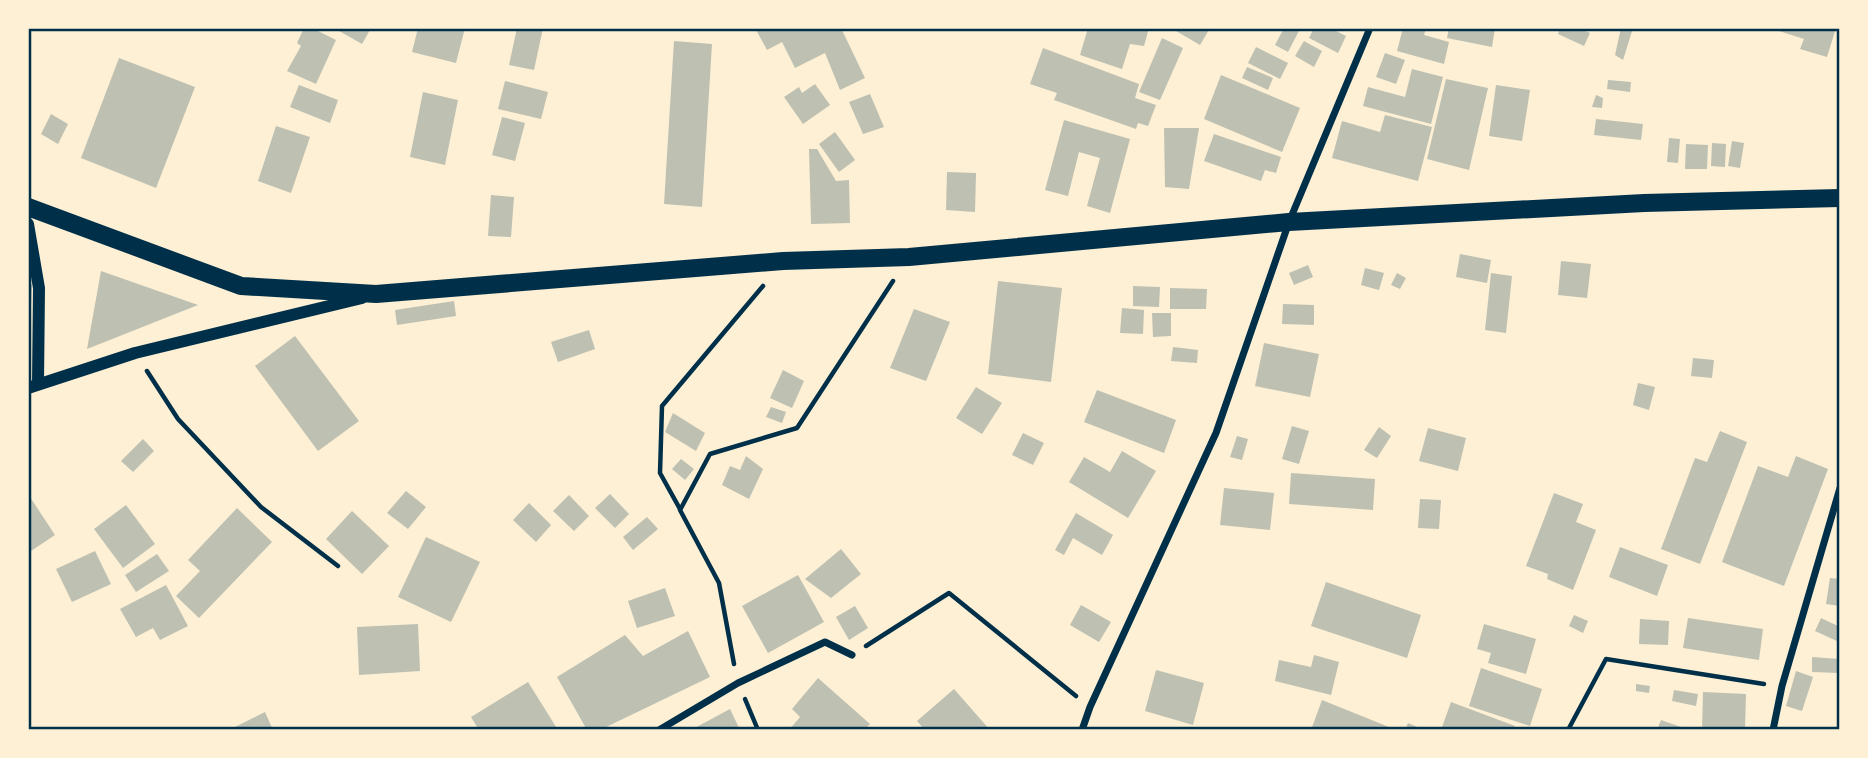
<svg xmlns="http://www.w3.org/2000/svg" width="1868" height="758" font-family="Inter,sans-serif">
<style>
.building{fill:#bec0b2}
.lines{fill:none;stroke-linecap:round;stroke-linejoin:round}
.path{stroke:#003049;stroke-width:4.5}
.minor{stroke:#003049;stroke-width:7}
.tertiary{stroke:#003049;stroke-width:12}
.primary{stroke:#003049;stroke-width:18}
.neatline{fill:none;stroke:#003049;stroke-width:2.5}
</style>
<rect width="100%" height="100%" fill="#fdf0d5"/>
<g class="building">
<polygon points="304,28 312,28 336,40 316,84 287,71 301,46 297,43"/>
<polygon points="334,28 371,28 362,44"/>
<polygon points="418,28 465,28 456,63 412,52"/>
<polygon points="517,28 543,28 534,70 509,65"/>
<polygon points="755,28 841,28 865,78 840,90 825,53 795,68 782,42 767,50"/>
<polygon points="1088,28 1149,28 1144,46 1130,44 1122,69 1080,55"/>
<polygon points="1171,28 1210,28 1200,45"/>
<polygon points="1284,28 1300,29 1288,52 1275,45"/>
<polygon points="1314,28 1330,28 1346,36 1338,53 1309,38"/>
<polygon points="1403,28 1426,28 1424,35 1449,42 1444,64 1397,51"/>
<polygon points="1449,28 1495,28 1492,47 1447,38"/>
<polygon points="1560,28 1579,28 1590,33 1584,46 1558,34"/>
<polygon points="1621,28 1633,28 1623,60 1615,55"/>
<polygon points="1780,28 1836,28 1827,57 1800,49 1804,39 1779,31"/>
<polygon points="1162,38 1183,48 1160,100 1139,92"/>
<polygon points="674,41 712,44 702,207 664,204"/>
<polygon points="1304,41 1322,51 1314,67 1295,56"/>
<polygon points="1256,47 1288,63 1280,79 1248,63"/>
<polygon points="1043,48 1139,84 1135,98 1156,105 1148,126 1138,123 1136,129 1054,100 1057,93 1030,84"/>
<polygon points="1385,53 1405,60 1396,84 1376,77"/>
<polygon points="119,58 195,87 156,188 81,158"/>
<polygon points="1247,67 1273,78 1268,90 1242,78"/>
<polygon points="1412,69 1443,77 1431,124 1363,106 1368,87 1405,97"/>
<polygon points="1221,75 1300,108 1282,152 1204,119"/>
<polygon points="1446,79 1488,88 1469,170 1427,159"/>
<polygon points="1608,80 1631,82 1630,92 1607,89"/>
<polygon points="505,81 548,92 541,119 498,109"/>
<polygon points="815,84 830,105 803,124 784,97 799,87 802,93"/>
<polygon points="299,85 338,100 330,123 290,107"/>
<polygon points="1496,85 1530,90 1522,141 1489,136"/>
<polygon points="423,92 458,100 445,165 410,157"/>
<polygon points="870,94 884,127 863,134 849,102"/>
<polygon points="1596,95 1603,98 1602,108 1592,107"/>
<polygon points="51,114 68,124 58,144 41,134"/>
<polygon points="1385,115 1432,127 1418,181 1332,158 1342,121 1380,132"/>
<polygon points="502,117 525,123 515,161 492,155"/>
<polygon points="1596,119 1643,124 1641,140 1594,135"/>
<polygon points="1064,120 1130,139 1110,213 1087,206 1100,158 1079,152 1068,196 1045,190"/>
<polygon points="276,126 310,137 291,193 258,181"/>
<polygon points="1164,128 1199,128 1189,189 1165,187"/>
<polygon points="835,132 855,160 839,172 819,144"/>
<polygon points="1214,134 1281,157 1276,173 1265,170 1261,181 1204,161"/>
<polygon points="1669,138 1680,139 1678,163 1667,162"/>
<polygon points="1732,141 1744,143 1740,168 1728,166"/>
<polygon points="1712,143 1726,144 1725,167 1711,166"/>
<polygon points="1686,144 1708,145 1707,169 1685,169"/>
<polygon points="809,149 817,149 836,181 849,180 850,223 811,224"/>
<polygon points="947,172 976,173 975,212 946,210"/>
<polygon points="491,195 514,197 511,237 488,236"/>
<polygon points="1460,254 1491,260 1487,283 1456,277"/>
<polygon points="1561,261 1591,264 1587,298 1558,295"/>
<polygon points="1308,265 1313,277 1294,285 1289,273"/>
<polygon points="1365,268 1384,273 1379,290 1361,285"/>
<polygon points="101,271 198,305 87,349"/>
<polygon points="1397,273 1406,278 1400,289 1391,285"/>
<polygon points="1491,273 1512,276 1506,333 1485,330"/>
<polygon points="28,279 32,285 30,330 28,330"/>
<polygon points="998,281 1062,288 1051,382 988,374"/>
<polygon points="1133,286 1160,287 1159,307 1133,306"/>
<polygon points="1170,288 1207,289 1206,309 1170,309"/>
<polygon points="454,301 456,316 397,325 395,310"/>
<polygon points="1283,304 1314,305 1314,325 1282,324"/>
<polygon points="1122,308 1144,310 1143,334 1120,333"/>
<polygon points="914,309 950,322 926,381 890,368"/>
<polygon points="1152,313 1171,313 1171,336 1153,337"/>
<polygon points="589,330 595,349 558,362 551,342"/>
<polygon points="295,336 359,421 318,451 255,366"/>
<polygon points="1264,343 1319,354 1310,397 1255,386"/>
<polygon points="1173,347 1198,350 1197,363 1171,361"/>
<polygon points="1693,358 1714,360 1712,378 1691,376"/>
<polygon points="783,370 804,381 792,408 770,398"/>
<polygon points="1638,383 1655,387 1649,410 1633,405"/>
<polygon points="976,387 1002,403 982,434 956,418"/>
<polygon points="1097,390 1176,420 1164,453 1084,422"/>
<polygon points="771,407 786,412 782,423 766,417"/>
<polygon points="673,413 705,433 696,451 665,432"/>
<polygon points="1292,426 1309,431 1299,464 1282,459"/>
<polygon points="1379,427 1391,436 1377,458 1364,450"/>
<polygon points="1428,428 1466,438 1458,471 1419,461"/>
<polygon points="1720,431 1747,442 1700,564 1661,549 1695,458 1707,462"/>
<polygon points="1023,433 1044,443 1033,465 1012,455"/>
<polygon points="1237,436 1248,439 1242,460 1230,457"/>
<polygon points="143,439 154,451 133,472 121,461"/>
<polygon points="1122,451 1156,471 1128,518 1069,482 1084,457 1110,472"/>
<polygon points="746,456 763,469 749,499 722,485 730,466 740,470"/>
<polygon points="1796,456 1828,469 1784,586 1722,562 1758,466 1788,477"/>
<polygon points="681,459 694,469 685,480 672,469"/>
<polygon points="1291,473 1375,479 1373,510 1289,504"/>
<polygon points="1224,488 1274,493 1270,530 1220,525"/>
<polygon points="406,491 426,507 408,529 387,513"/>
<polygon points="1554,493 1583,504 1576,522 1596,530 1573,590 1547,579 1548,574 1526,566"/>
<polygon points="28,494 55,535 28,553"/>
<polygon points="610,494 629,514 615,528 595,508"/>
<polygon points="569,495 589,516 574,531 553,511"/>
<polygon points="1420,499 1441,500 1439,529 1418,528"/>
<polygon points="529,503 551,525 536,542 513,520"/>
<polygon points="126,505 155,544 123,568 94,529"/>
<polygon points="237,508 272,542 199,618 176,596 200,571 188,560"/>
<polygon points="352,511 389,546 362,574 326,539"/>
<polygon points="1076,513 1113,535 1102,555 1073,538 1064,555 1055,550"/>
<polygon points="647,517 658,529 633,550 623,537"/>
<polygon points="426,537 480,562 451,622 398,597"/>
<polygon points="1620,547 1668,565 1657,596 1609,577"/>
<polygon points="841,549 861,574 831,598 805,579"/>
<polygon points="95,551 111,584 72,602 56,569"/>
<polygon points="157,554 169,571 136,592 125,575"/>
<polygon points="798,575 824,622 768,653 742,606"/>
<polygon points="1830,578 1840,579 1840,606 1826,604"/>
<polygon points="1326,582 1421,615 1407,658 1311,626"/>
<polygon points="166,585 188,626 160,640 153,628 136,637 120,609"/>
<polygon points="665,588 675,616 637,628 628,601"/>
<polygon points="1081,605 1111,622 1099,642 1070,625"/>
<polygon points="855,606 868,628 849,640 836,617"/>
<polygon points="1574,615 1588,621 1583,633 1569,626"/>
<polygon points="1688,618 1763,629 1759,660 1683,648"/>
<polygon points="1821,618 1840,627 1839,642 1815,631"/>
<polygon points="1640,619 1669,621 1668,645 1639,644"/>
<polygon points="418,624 420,671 359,675 357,627"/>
<polygon points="1484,624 1536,639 1526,674 1488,663 1491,653 1477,649"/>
<polygon points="688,631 710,677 600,730 587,730 557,677 625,635 643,656"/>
<polygon points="1314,655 1339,662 1331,695 1275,681 1279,660 1311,667"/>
<polygon points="1812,657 1840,659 1840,673 1812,672"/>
<polygon points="1481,668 1542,689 1530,726 1469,706"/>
<polygon points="1156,670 1204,683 1193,725 1145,711"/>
<polygon points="1796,671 1813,677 1802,711 1786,706"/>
<polygon points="818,678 870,724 864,730 789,730 800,717 792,709"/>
<polygon points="528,682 558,730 479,730 471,717"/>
<polygon points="1636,684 1650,686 1649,693 1636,691"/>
<polygon points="954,689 990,730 925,730 917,721"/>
<polygon points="1674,690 1698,694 1696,706 1672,701"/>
<polygon points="1703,692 1746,694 1745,730 1702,730"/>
<polygon points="1322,700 1389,727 1388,730 1311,730"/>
<polygon points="1451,702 1515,726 1514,730 1441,730"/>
<polygon points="730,709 740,730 691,730"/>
<polygon points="265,712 273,730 229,730"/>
<polygon points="1661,720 1684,728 1683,730 1657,730"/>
<polygon points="1408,723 1424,730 1405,730"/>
</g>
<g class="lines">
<g class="path">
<polyline points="147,371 178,419 261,507 338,566"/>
<polyline points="680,509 660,473 662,406 763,286"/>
<polyline points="866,646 949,593 1076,696"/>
<polyline points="734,664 719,583 680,510 710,454 797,428 893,281"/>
<polyline points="745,699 758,730"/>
<polyline points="1568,730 1606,659 1764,684"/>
</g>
<g class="minor">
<polyline points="659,730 738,683 825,642 852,655"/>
<polyline points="1082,730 1090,707 1216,433 1289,222 1370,28"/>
<polyline points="1773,730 1782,686 1840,488"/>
</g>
<g class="tertiary">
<polyline points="28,224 39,288 38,383"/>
<polyline points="28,388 135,353 362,298"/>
</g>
<polyline class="primary" points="28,207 241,286 376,294 783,261 909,257 1289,222 1644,203 1840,198"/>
</g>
<rect width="1868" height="758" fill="none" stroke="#fdf0d5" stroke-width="60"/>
<rect x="30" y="30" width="1808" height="698" class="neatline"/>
</svg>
